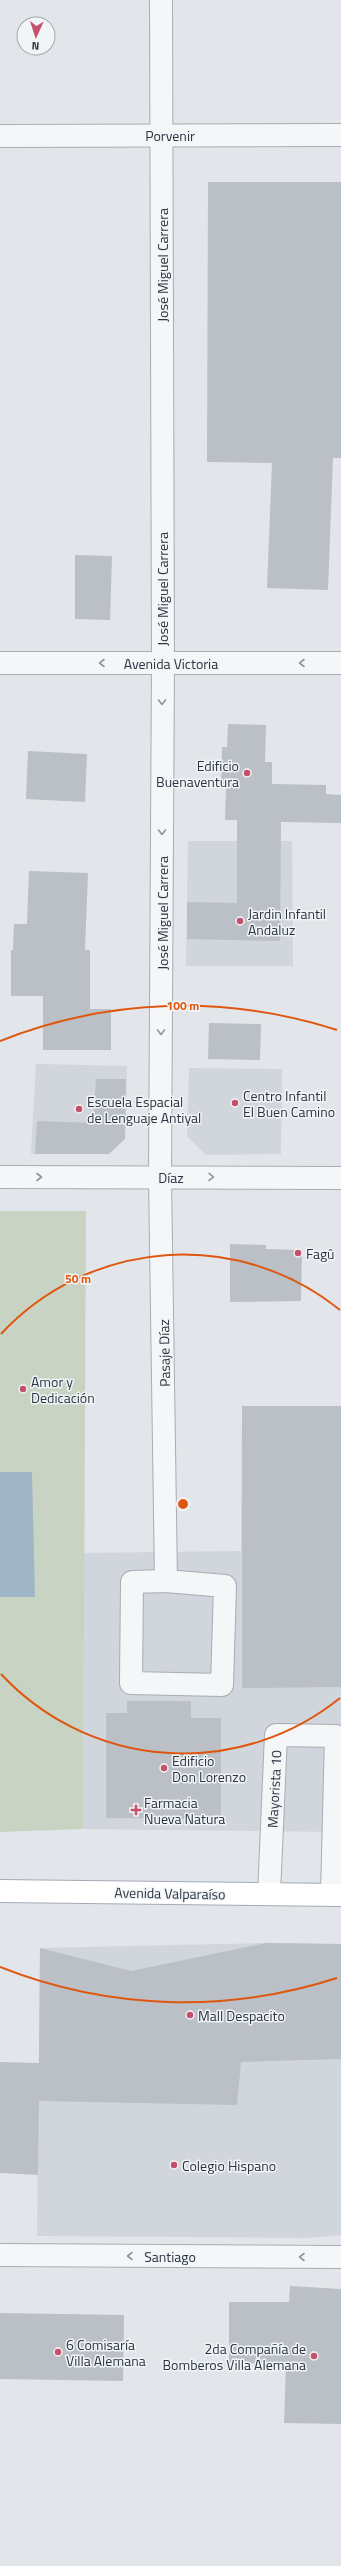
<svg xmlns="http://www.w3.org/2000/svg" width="341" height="2566" font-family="'Titillium Web',sans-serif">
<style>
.built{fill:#d1d5dc}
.green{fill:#c9d3c4}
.water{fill:#a0b6c7}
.building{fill:#bac0c6}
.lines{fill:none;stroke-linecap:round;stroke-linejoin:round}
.minor-casing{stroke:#a7adb4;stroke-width:24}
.major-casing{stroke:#a2abb5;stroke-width:24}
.minor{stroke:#f5f6f8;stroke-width:22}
.major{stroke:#fff;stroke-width:22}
.oneway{stroke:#90969c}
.ring{fill:none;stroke:#df570f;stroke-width:2}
.poi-dot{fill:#c6506b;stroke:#f2f5f7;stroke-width:1.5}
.labels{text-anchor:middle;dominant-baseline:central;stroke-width:3;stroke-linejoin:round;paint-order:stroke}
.street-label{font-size:14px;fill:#2b3541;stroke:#f2f5f7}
.poi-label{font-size:14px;fill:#2b3541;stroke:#f2f5f7;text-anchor:start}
.centre{fill:#df570f;stroke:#f2f5f7;stroke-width:2}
.ring-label{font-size:12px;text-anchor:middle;font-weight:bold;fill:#df570f;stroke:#f2f5f7;stroke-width:3;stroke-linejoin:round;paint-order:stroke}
</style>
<rect width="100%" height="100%" fill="#e2e6ea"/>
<g class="built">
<polygon points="188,841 292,841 293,966 186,966"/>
<polygon points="36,1064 127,1066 125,1139 31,1154"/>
<polygon points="189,1068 282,1069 281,1154 206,1155 187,1136"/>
<polygon points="242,1406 341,1406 341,1832 83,1829 84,1553 241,1551"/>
<polygon points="265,1943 341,1944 341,2235 307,2238 37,2236 40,1948"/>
</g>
<polygon class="green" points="0,1211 86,1211 83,1829 0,1832"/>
<polygon class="water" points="0,1472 32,1472 35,1597 0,1597"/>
<g class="building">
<polygon points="208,182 341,182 341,458 333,458 328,590 267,588 272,463 207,462"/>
<polygon points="75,555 112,556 110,620 75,619"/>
<polygon points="228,724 266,725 265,762 272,762 272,784 326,785 326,794 341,795 341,823 281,822 280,941 187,939 187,902 237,903 237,820 225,820 226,787 221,787 222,747 227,747"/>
<polygon points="28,751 87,754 85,802 26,799"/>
<polygon points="29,871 88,873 85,950 90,950 90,1009 111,1009 111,1050 43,1050 43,996 11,996 11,950 13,950 14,924 27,924"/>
<polygon points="209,1023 261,1024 260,1060 208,1059"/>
<polygon points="96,1079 126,1079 125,1139 109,1154 35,1154 37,1121 93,1123"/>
<polygon points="230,1244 266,1245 266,1249 302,1250 301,1301 230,1302"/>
<polygon points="242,1406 341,1406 341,1687 242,1688"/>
<polygon points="127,1701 191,1701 191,1718 221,1718 221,1819 106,1818 106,1713 127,1713"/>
<polygon points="266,1943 341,1944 341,2059 241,2062 237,2105 39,2101 38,2175 0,2173 0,2062 39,2063 40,1948 131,1971"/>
<polygon points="290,2286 341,2289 341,2424 284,2423 286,2364 229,2363 229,2302 289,2302"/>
<polygon points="0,2313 124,2315 123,2381 0,2379"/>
</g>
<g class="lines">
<g class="minor-casing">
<g id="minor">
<polyline points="161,0 163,663 160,1177 166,1581"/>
<polyline points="0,136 341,135"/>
<polyline points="0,663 341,663"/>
<polyline points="0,1177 341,1178"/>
<polygon points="166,1581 225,1586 222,1685 131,1683 132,1582"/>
<polyline points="269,1894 276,1735 336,1736 332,1895"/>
<polyline points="0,2255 341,2257"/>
</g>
</g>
<g class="major-casing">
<polyline id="major" points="0,1891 341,1895"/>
</g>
<use href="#minor" class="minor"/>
<use href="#major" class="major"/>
</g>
<defs><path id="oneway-chevron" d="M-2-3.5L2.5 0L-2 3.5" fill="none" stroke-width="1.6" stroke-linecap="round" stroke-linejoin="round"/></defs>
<g class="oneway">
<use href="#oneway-chevron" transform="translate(102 663) rotate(-180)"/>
<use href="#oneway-chevron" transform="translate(302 663) rotate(180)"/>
<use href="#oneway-chevron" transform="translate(162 702) rotate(90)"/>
<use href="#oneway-chevron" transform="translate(162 832) rotate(90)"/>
<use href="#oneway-chevron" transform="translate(161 1032) rotate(90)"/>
<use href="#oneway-chevron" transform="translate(39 1177)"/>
<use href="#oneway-chevron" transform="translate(211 1177) rotate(1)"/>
<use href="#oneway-chevron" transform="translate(130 2256) rotate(-180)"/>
<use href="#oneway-chevron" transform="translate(302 2257) rotate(-180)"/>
</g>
<g class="ring">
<path d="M340 1698A249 249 0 0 1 1 1674M1 1334A249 249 0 0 1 340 1310"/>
<path d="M337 1978A498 498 0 0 1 0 1967M0 1041A498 498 0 0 1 337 1030"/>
</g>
<g class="poi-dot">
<circle cx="247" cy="773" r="4"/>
<circle cx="240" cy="921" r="4"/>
<circle cx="235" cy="1103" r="4"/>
<circle cx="79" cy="1109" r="4"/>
<circle cx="298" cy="1253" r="4"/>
<circle cx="23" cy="1389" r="4"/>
<circle cx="164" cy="1768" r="4"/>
<path d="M134 1804h4v4h4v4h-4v4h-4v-4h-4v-4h4z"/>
<circle cx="190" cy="2015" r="4"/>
<circle cx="174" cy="2165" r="4"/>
<circle cx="58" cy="2352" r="4"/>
<circle cx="314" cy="2356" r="4"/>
</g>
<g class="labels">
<g class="street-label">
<text x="170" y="135">Porvenir</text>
<text transform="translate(162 265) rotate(-90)">José Miguel Carrera</text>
<text transform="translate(162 589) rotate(-90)">José Miguel Carrera</text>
<text x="171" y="663">Avenida Victoria</text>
<text transform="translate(162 913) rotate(-90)">José Miguel Carrera</text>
<text x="171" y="1177">Díaz</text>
<text transform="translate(164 1353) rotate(-91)">Pasaje Díaz</text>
<text transform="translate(274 1789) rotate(-87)">Mayorista 10</text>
<text transform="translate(170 1893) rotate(1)">Avenida Valparaíso</text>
<text x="170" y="2256">Santiago</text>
</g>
<g class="poi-label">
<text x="239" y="765" text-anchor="end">Edificio<tspan x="239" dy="16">Buenaventura</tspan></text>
<text x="248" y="913">Jardin Infantil<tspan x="248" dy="16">Andaluz</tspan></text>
<text x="243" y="1095">Centro Infantil<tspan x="243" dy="16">El Buen Camino</tspan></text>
<text x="87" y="1101">Escuela Espacial<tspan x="87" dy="16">de Lenguaje Antiyal</tspan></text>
<text x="306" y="1253">Fagû</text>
<text x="31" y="1381">Amor y<tspan x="31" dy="16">Dedicación</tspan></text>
<text x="172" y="1760">Edificio<tspan x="172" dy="16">Don Lorenzo</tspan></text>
<text x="144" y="1802">Farmacia<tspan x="144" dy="16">Nueva Natura</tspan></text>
<text x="198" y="2015">Mall Despacito</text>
<text x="182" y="2165">Colegio Hispano</text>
<text x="66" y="2344">6 Comisaría<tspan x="66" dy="16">Villa Alemana</tspan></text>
<text x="306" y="2348" text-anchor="end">2da Compañía de<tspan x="306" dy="16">Bomberos Villa Alemana</tspan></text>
</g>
</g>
<circle cx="183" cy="1504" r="6" class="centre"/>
<g class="ring-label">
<text x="183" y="1010">100 m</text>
<text x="78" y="1283">50 m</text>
</g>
<g transform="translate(36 36) rotate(183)"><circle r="19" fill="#f2f5f7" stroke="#a2a8ae"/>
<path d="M0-3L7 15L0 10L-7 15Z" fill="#c6506b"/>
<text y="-6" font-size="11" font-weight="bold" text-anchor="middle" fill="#2b3541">N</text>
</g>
</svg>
